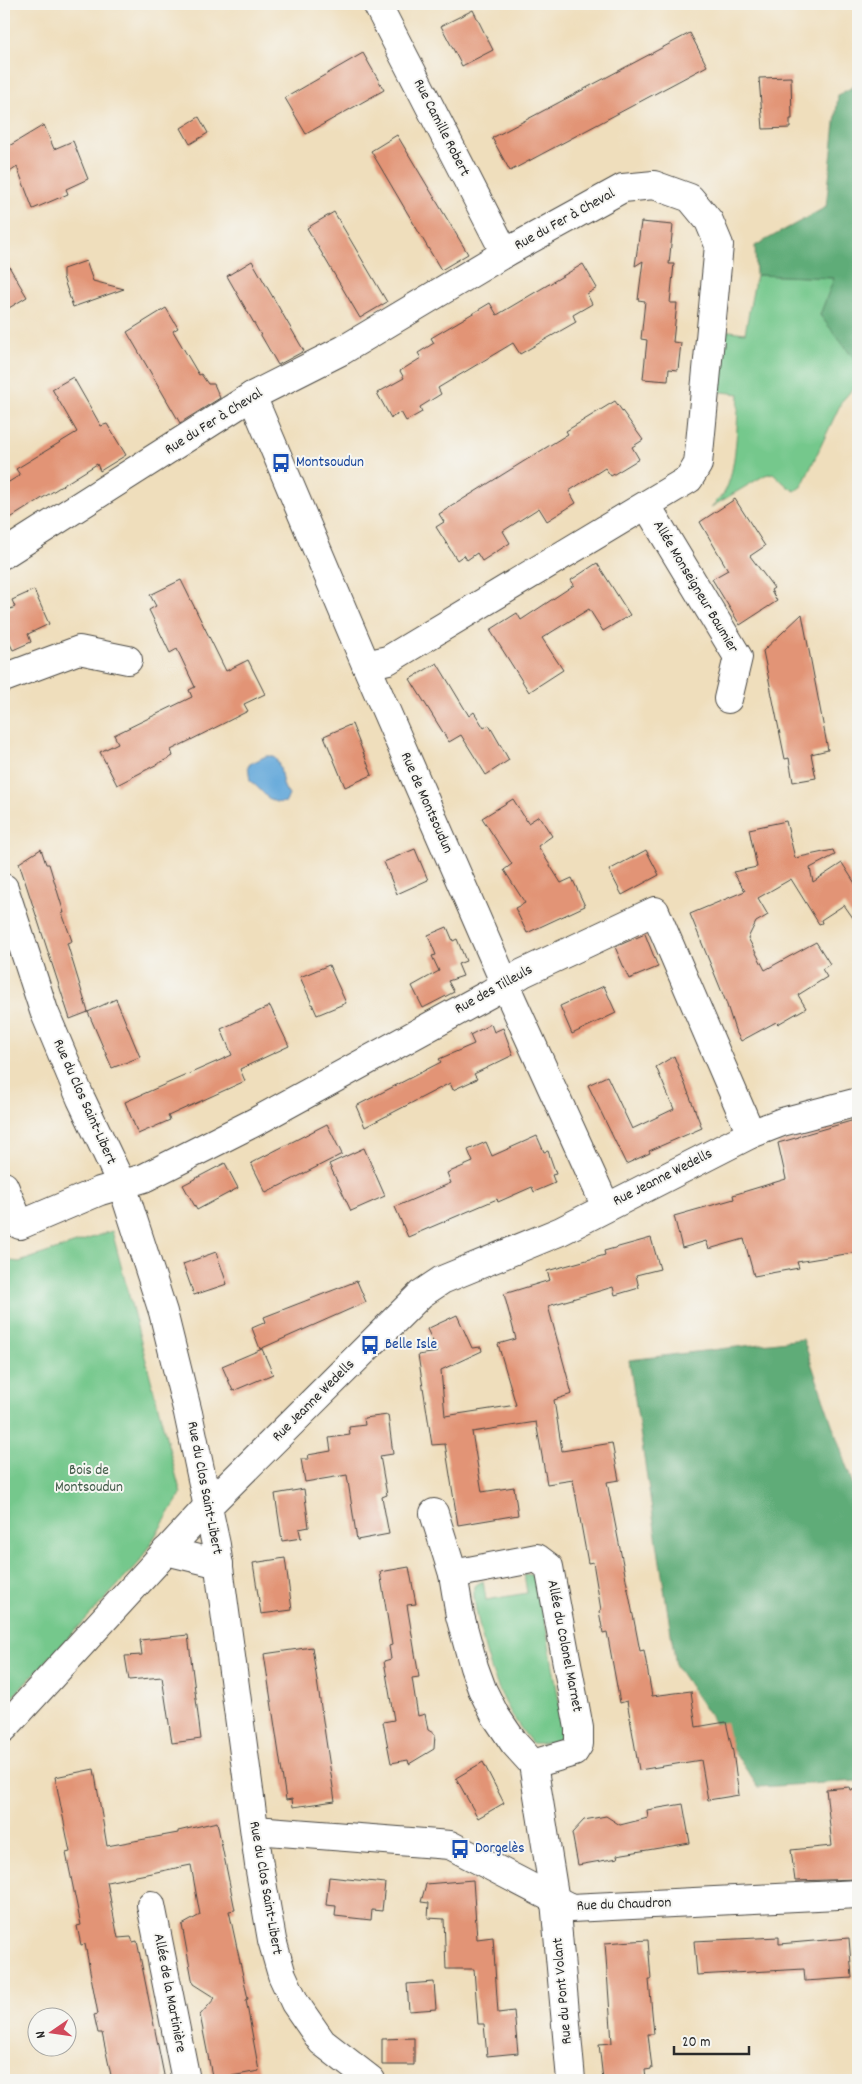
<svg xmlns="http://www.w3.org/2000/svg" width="862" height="2084" font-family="Dekko,sans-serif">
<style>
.green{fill:#74c88c;stroke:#507a5c}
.forest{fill:#5fac78;stroke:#456c52}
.water{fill:#65a9da;stroke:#486a82}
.building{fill:#e29476}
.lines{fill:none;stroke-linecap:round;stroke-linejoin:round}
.minor-casing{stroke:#484641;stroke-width:30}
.minor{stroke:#fff;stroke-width:28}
.labels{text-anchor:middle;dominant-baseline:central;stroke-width:4;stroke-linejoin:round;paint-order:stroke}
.street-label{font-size:15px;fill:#2b2b2b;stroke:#f6f6f2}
.transit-label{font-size:15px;fill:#164399;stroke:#f6f6f2;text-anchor:start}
.park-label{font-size:15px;fill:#415a48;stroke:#f6f6f2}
</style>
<rect width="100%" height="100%" fill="#f6f6f2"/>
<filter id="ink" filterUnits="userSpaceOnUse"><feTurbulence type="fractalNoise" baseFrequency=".02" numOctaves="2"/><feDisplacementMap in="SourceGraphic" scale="10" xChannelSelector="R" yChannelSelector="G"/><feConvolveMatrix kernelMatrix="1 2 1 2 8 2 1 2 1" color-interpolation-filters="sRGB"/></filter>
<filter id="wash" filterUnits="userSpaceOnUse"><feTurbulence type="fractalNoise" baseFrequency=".0096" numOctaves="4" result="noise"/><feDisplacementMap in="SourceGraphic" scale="20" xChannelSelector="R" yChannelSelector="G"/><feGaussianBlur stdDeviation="1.12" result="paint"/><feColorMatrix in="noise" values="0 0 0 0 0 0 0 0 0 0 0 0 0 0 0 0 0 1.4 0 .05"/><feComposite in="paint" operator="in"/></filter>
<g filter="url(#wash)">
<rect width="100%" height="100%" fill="#efdebc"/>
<g class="green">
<path d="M756,275L835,278L820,315L855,359H858V383L842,401L802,486L795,491L788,487L773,473L765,475L711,507C715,503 720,498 724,493C737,472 737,419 739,394L714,391L722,330L745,333Z"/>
<polygon points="112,1231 181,1494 138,1564 4,1706 4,1260 19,1262"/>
<path d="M524,1574L532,1575L538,1581L565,1735C558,1743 542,1744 532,1743C504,1710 489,1670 480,1628C477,1614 473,1601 474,1586L483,1581L486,1600L527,1593Z"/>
</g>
<g class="forest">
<polygon points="858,84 858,359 855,360 820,315 834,278 756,275 755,246 826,207 838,95"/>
<polygon points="803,1339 858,1500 858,1781 758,1787 676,1666 629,1360"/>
</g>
<path class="water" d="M266,756H273C286,769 277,781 289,795L286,802C269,806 263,790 250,781L248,765Z"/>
<g id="blocks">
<g class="building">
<polygon points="473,10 493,50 462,66 441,26"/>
<polygon points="690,33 707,66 510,171 492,138"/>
<polygon points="363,53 384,90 306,134 285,98"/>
<polygon points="791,77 792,119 790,119 790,128 763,129 759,78"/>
<polygon points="199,117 208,133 190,144 181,128"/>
<polygon points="44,125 54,149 73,141 88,179 66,189 68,194 33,209 17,167 4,176 4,149"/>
<polygon points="397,135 468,254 441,270 371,151"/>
<polygon points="334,212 387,302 360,318 307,228"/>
<polygon points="641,222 673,225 669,264 674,264 670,303 677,303 673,342 681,343 678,370 669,369 668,381 643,379 647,340 641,339 645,301 638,300 643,261 635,266"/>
<polygon points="4,258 27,297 4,311"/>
<polygon points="86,261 93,281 124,289 73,307 63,277 63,269"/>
<polygon points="252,261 304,351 278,365 227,276"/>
<polygon points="583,264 597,288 587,294 592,304 573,315 576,322 520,354 513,343 438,388 441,394 420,407 422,412 406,421 401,412 391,418 377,393 404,378 400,371 421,358 418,353 434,343 431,338 490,303 497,315"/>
<polygon points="166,308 178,328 173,331 199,375 201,374 208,384 214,384 220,398 180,423 127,332"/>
<polygon points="73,377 101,426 107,424 126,455 100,471 97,464 4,522 4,485 20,475 16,469 77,432 52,389"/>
<polygon points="615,401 643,440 632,447 639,459 611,476 605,468 569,491 576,503 547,521 539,508 503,531 510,543 482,561 477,553 467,560 464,555 457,560 436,527 444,522 439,514 568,434 566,431"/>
<polygon points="735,499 765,546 750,556 774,588 771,590 777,601 740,625 712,579 728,570 700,522"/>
<polygon points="597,563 630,615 603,631 589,609 542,638 563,670 529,692 490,630 517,613 521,620 574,585 571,580"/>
<polygon points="181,580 226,671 248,660 265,694 244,704 248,711 171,750 173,756 117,785 100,752 118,743 114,735 192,697 189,690 195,687 177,649 170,653 149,610 156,606 150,595"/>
<polygon points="34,590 49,624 28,634 31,642 13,650 4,632 4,612 15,607 12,600"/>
<polygon points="802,614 828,750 811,754 816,778 793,782 789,758 785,759 763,651"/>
<polygon points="437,663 469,716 474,712 484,728 489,725 509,760 486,775 461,735 449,742 410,679"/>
<polygon points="352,724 372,775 345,787 324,736"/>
<polygon points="513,799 528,823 539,816 552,836 538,846 561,883 572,878 585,906 527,933 515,908 525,903 504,870 512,864 482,818"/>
<polygon points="786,821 795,858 833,850 835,855 810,868 813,882 842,863 858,888 858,925 844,905 821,920 822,923 819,924 791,879 758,898 768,915 756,922 748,938 765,970 816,942 830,964 822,969 827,977 798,995 806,1008 778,1024 776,1022 741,1041 735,1030 726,1002 690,914 745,891 733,872 757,867 749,829"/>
<polygon points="41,849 46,864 49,864 64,913 62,913 72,941 67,943 88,1012 70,1019 19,863"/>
<polygon points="415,849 428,880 397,894 384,862"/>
<polygon points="646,850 659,875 622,895 609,870"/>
<polygon points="447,927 453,941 457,939 466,961 458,964 463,976 448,981 454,992 423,1008 412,986 439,971 432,956 436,955 428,935"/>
<polygon points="645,934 658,967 629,979 615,947"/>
<polygon points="329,965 346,1003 317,1015 300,977"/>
<polygon points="604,986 616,1013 572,1034 560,1006"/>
<polygon points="116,999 140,1057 112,1068 88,1012"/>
<polygon points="270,1006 289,1046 240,1069 245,1081 168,1116 170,1120 138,1134 125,1102 232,1055 221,1029"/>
<polygon points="491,1024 494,1032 503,1028 513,1055 474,1074 477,1079 453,1090 450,1083 365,1127 356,1106 441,1062 439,1059 474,1044 470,1035"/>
<polygon points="674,1056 702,1128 649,1151 650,1153 626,1164 588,1085 607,1076 632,1129 674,1109 656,1067"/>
<polygon points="858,1119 858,1252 797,1262 799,1268 754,1276 744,1239 709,1249 706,1241 682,1248 674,1216 734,1199 733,1195 786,1179 778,1143 799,1137 799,1136"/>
<polygon points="327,1124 342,1154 266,1193 251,1163"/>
<polygon points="537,1136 544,1152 548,1151 556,1174 552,1175 555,1183 534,1192 532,1187 498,1202 497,1199 408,1237 395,1207 451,1183 447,1173 473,1162 468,1150 486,1142 492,1156"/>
<polygon points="364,1148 385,1196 351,1211 329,1164"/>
<polygon points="225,1163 238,1188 197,1210 183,1185"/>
<polygon points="651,1238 660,1269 636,1275 639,1288 615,1295 613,1287 548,1306 572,1394 554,1400 562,1451 612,1443 619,1480 607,1482 640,1651 644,1650 652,1696 691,1691 696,1727 726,1722 733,1752 739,1795 708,1800 701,1760 639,1770 627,1701 620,1703 607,1632 603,1633 599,1611 601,1610 593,1562 588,1563 573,1480 547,1484 536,1422 472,1432 482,1492 514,1487 518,1515 458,1525 445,1444 432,1445 418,1355 438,1352 427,1329 457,1315 472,1348 481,1347 482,1351 441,1370 445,1416 516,1405 498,1344 516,1339 504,1294 550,1280 547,1271 605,1255 604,1251"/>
<polygon points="216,1252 227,1284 194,1295 183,1264"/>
<polygon points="357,1281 366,1302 260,1349 252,1328 266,1322 264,1317"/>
<polygon points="262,1349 273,1374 233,1391 222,1366"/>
<polygon points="388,1415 393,1454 380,1456 387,1495 382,1497 389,1534 357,1540 347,1475 305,1482 301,1459 309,1459 308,1455 331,1451 329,1438 350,1435 349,1427 365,1425 364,1418"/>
<polygon points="304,1489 309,1527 299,1529 301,1538 282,1541 275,1494"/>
<polygon points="285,1558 292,1610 261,1614 253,1563"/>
<polygon points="409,1567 416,1604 407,1605 419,1677 412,1678 418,1716 425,1714 428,1730 435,1734 434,1749 409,1764 408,1760 391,1763 383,1722 394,1720 384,1661 391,1659 389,1646 392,1645 380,1572"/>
<polygon points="188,1635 201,1739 172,1743 162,1677 129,1680 125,1656 142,1655 140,1640"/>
<polygon points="312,1647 335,1801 293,1807 292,1799 286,1800 264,1654"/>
<polygon points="483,1762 504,1803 478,1818 456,1778"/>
<polygon points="94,1769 107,1846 178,1833 178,1831 217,1822 235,1910 229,1911 248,1999 246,2000 259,2071 226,2077 212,2076 200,2015 215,1998 193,1984 182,1925 200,1915 191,1865 107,1882 118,1938 131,1937 133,1942 137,1941 165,2080 112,2080 102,2033 98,2033 94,2015 98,2014 85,1944 81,1945 77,1926 81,1925 66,1853 70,1852 55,1777"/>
<polygon points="850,1787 851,1790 858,1789 858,1879 795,1881 791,1850 832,1846 826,1789"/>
<polygon points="683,1804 690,1843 617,1855 618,1858 578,1865 572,1833 584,1820 606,1816 620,1825 648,1818 647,1810"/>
<polygon points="329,1877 385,1883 382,1911 372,1910 371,1920 335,1916 336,1906 326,1905"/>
<polygon points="473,1880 477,1939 493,1937 498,2013 514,2011 518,2053 487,2056 484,2024 478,2024 474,1969 446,1969 444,1919 428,1918 429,1903 421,1902 426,1884"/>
<polygon points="779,1937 779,1944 849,1938 852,1978 805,1981 804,1969 697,1975 694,1941"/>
<polygon points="648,1940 651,1980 649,1980 654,2034 648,2034 652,2069 645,2070 646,2080 603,2080 599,2044 612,2043 605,1943"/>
<polygon points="434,1982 436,2009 409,2011 407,1984"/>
<polygon points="414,2038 414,2065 382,2065 382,2039"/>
</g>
</g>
</g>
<g filter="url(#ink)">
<use href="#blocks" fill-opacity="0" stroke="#484641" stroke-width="1"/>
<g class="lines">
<g class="minor-casing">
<g id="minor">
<polyline points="377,4 505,253"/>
<polyline points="252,396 366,665 512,1000 606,1207"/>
<polyline points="647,506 738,657 728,699"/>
<polyline points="4,554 252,396 343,350 505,253 623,188 654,185 690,198 709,221 719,245 698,464 689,479 388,660 366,665"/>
<polyline points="4,678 79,650 128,660"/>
<polyline points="4,888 44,1011 81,1099 122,1185 163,1312 188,1413 216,1545 259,1865 272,1940 282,1975 295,2003 322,2042 371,2080"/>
<polyline points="4,1186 20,1225 100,1191 144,1178 255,1122 489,994 523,973 655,911 751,1134"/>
<polyline points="434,1513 453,1574 460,1616 474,1667 482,1689 495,1715 514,1743 533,1764 555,1901 571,2080"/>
<polyline points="166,1551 219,1564"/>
<polyline points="453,1574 537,1558 549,1567 579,1728 579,1744 574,1752 533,1764"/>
<polyline points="4,1728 209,1505 421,1294 442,1280 561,1231 751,1134 782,1122 858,1102"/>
<polyline points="255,1830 450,1845 571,1908 858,1894"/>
<polyline points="151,1905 186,2080"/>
</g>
</g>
<use href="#minor" class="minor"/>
</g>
</g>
<defs>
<g id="bus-bare" transform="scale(1.5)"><path d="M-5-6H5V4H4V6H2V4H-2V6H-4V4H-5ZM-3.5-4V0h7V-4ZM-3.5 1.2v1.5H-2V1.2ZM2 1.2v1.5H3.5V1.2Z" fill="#1a4fb4" stroke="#f6f6f2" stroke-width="2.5" paint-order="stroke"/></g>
</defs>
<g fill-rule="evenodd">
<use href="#bus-bare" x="281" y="463"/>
<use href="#bus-bare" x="370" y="1345"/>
<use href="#bus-bare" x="460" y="1849"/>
</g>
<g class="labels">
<g class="street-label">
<text transform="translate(441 128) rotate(63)">Rue Camille Robert</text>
<text transform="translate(565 220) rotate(-29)">Rue du Fer à Cheval</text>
<text transform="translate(214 422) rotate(-32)">Rue du Fer à Cheval</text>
<text transform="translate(695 587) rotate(59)">Allée Monseigneur Baumier</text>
<text transform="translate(426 803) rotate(66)">Rue de Montsoudun</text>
<text transform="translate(494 990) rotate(-29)">Rue des Tilleuls</text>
<text transform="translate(84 1102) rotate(66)">Rue du Clos Saint-Libert</text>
<text transform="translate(663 1178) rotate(-27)">Rue Jeanne Wedells</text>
<text transform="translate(314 1401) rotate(-45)">Rue Jeanne Wedells</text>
<text transform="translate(204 1488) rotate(79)">Rue du Clos Saint-Libert</text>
<text transform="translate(564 1646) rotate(79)">Allée du Colonel Marnet</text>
<text transform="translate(265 1888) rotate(80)">Rue du Clos Saint-Libert</text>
<text transform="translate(624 1905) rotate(-2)">Rue du Chaudron</text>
<text transform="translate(563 1991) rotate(-95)">Rue du Pont Volant</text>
<text transform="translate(169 1993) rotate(79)">Allée de la Martinière</text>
</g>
<g class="transit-label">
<text x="296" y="463">Montsoudun</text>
<text x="385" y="1345">Belle Isle</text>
<text x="475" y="1849">Dorgelès</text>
</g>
<g class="park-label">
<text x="89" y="1471">Bois de<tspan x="89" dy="17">Montsoudun</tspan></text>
</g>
</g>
<rect width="862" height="2084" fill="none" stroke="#f6f6f2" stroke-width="20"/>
<g transform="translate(52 2032) rotate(257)"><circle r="24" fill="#f6f6f2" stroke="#a5a5a2"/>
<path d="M0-4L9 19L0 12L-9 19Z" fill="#d1495b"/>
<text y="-8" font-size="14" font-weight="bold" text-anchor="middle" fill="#2b2b2b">N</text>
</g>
<path d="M674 2046v8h75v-8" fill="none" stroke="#2b2b2b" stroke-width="2.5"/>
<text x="682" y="2046" font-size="15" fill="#2b2b2b" stroke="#f6f6f2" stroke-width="4" paint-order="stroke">20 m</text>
</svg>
